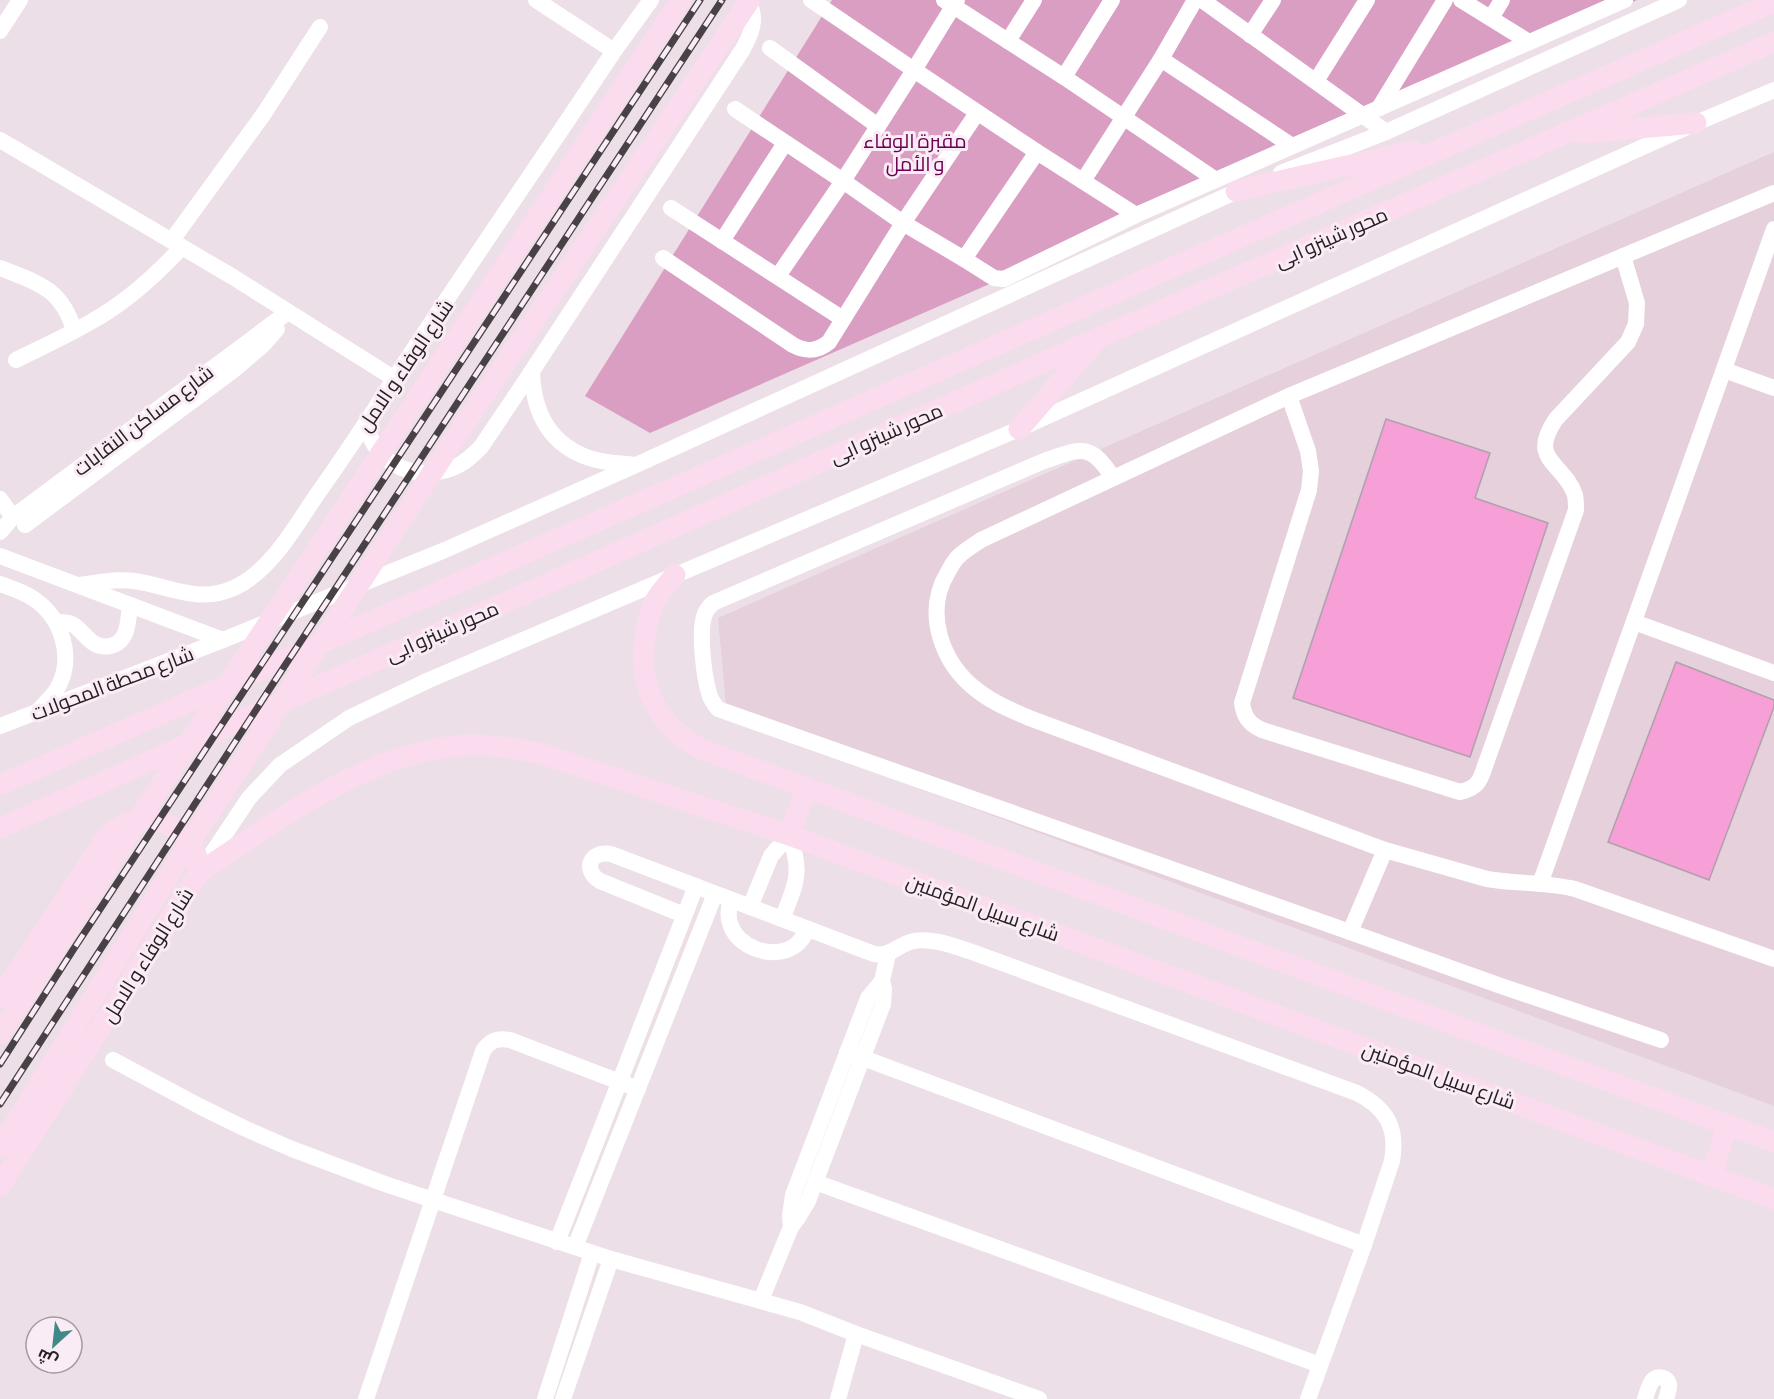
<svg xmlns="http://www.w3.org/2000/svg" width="1774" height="1399" font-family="'Asap Condensed',Cairo,sans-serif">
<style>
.built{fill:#e5d0dc}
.green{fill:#d99ec2}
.building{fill:#f79fd7;stroke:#aea1a9;stroke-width:1.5}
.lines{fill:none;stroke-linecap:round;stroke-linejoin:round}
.minor{stroke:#fff;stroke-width:16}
.major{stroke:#fadcee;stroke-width:21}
.rail-casing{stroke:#484145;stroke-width:7}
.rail{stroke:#faecf4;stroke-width:4.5;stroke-dasharray:14;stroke-linecap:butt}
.labels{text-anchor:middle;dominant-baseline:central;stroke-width:6;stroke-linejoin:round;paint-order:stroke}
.park-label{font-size:20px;fill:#6c0053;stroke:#faecf4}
.street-label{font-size:20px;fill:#252023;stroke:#faecf4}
</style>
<rect width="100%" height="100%" fill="#ecdfe7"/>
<polygon class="built" points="1774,152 1774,1106 727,717 718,618"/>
<polygon class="green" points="832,0 1637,0 650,433 585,396"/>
<g class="building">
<polygon points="1386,419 1490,453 1475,498 1548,523 1470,757 1293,698"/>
<polygon points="1676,662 1774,700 1774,707 1709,880 1608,842"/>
</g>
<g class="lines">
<g class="minor">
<polyline points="536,0 614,51"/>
<polyline points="811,0 914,70 957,0"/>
<polyline points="944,0 1064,77 1216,180"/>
<polyline points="1202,0 1386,132"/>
<polyline points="1461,0 1529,42"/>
<polyline points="1491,18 1502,0"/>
<polyline points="0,31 20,0"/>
<polyline points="1250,35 1273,0"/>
<polyline points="1008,41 1034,0"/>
<polyline points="770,48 878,126"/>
<polyline points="1161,59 1292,146"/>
<polyline points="1064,77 1112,0"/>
<polyline points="1316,81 1367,0"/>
<polyline points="1379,108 1445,0"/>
<polyline points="735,109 843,181 914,70 1037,152"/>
<polyline points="0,140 233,277 395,379"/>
<polyline points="1281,173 1386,132 1679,0"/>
<polyline points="1083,181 1161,59 1195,0"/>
<path d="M1774,193L1289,396L981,540C974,545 965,550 959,556C954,560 951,567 948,572C923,613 942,664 978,691C995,704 1013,711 1032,719L1385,850L1487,879C1516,884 1546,882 1575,889L1774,959"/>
<polyline points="671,208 843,319"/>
<polyline points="172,240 263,115 320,27"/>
<polyline points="722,241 785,143"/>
<path d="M663,258L793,345C806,352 817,352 829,342L903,223L964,259L1037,152L1136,215L1625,0"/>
<polyline points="964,259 994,278 1004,279 1136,215"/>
<path d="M0,268C38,283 61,288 74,330"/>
<polyline points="778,276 843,181 903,223 977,113"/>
<path d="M16,360C42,347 69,335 94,320C128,301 156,275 182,247"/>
<polyline points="1724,370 1774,388"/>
<path d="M1289,396L1308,451L1311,471L1309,490L1242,703C1244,717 1249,724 1262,730L1460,792C1477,788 1480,782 1485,766L1576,510C1576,505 1576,500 1575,495C1564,462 1527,461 1556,419L1628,342L1636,324L1637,303L1623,256"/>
<path d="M367,423C372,466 422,485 459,465C467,461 474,454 481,447L532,371"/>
<path d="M635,465C620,463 604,463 589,458C549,444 533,412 532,371L743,49C752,32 757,20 749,2"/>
<path d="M1113,478C1090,441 1080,449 1044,461L713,603C710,606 706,610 705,614C698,630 704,676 709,693C710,699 714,704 718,709L1350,932L1385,850"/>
<polyline points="0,499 13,517"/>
<polyline points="25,525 235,369 263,345 277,329"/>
<polyline points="0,532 13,517 288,312"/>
<polyline points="0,556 223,640"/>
<path d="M0,584C11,588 24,592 34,599C62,618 75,658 57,689C52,697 45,703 39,710"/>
<path d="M80,585C98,582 116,579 134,581C171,586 198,605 236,587C272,569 294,528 316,496C343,458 369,419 394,379C466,269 541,161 614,51L651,0"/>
<path d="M56,622C78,621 77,630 92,642C97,646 104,647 110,646C129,642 128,620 130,605"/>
<polyline points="1634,622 1774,673"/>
<polyline points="0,726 223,640 445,550 636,465 1246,187"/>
<polyline points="203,867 249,798 280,765 349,718 429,680 1019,429 1696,123 1774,90"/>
<polyline points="1540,884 1774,229"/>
<path d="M731,900C729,908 727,915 730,923C736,947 772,960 793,947C800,943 804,936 808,929"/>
<path d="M750,907L771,856L789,835C803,872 796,884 782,919"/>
<path d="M684,915L600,881C582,870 590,850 611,854L874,954C891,956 895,947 910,942C928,936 954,946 972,952L1357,1093C1386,1108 1398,1127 1392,1161L1364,1245L1308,1399"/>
<polyline points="1350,932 1501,986 1661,1040"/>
<polyline points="847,1052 1364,1245"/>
<polyline points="113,1060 201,1107 246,1129 292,1149 385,1184 611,1259 800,1312 856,1334 1039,1399"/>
<polyline points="815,1182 1320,1365"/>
<polyline points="791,1227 790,1216 793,1195 868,998 882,981"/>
<polyline points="557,1242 696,886"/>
<polyline points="575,1247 715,894"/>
<polyline points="761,1300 791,1227 797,1219 808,1201 883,1004 884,989 882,981 888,954"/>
<path d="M366,1399L483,1051C490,1040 497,1038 510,1040L638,1089"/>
<polyline points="545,1399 592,1253"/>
<polyline points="563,1399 611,1259"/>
<polyline points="838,1399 856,1334"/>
<path d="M1645,1399C1647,1393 1649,1384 1653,1380C1658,1375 1667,1377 1669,1384C1670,1389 1667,1395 1666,1399"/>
</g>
<g class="major">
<polyline points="1582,133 1696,123"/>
<polyline points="1236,191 1413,151"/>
<polyline points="1019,429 1094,343"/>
<path d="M675,575C668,584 660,592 655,601C648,615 645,631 644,646C640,692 661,727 701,749L1774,1142"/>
<polyline points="0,785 1774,2"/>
<polyline points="0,828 1098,338 1774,42"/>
<polyline points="789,835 807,787"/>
<path d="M199,873C276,821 370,750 466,745C491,744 515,749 539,753L789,835L1774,1199"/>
<path d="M0,998L107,836C113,832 120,825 127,823C154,813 185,826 196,854C198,860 198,867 199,873L0,1186"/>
<polyline points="0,1034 134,826 681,0"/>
<polyline points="0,1148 185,850 451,444 750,0"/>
<polyline points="1711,1176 1728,1125"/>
</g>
<g class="rail-casing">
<g id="rail">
<polyline points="0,1064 73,950 700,0"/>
<polyline points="0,1104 278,676 722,0"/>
</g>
</g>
<use href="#rail" class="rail"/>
</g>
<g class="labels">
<g class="park-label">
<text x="915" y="140">مقبرة الوفاء<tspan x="915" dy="23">و الأمل</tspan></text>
</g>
<g class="street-label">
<text transform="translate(1331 237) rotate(-24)">محور شينزو ابى</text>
<text transform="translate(405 365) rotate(-56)">شارع الوفاء و الامل</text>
<text transform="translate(143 420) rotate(-37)">شارع مساكن النقابات</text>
<text transform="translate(886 433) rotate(-24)">محور شينزو ابى</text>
<text transform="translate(442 631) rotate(-24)">محور شينزو ابى</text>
<text transform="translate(112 683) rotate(-21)">شارع محطة المحولات</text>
<text transform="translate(983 907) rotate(20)">شارع سبيل المؤمنين</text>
<text transform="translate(147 955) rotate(-58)">شارع الوفاء و الامل</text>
<text transform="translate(1439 1075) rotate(20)">شارع سبيل المؤمنين</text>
</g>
</g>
<g transform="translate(54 1345) rotate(207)"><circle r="28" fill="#faecf4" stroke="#a59aa0" stroke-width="1.5"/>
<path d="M0-4.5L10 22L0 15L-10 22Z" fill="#418986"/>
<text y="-9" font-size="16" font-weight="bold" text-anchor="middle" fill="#252023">ش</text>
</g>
</svg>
